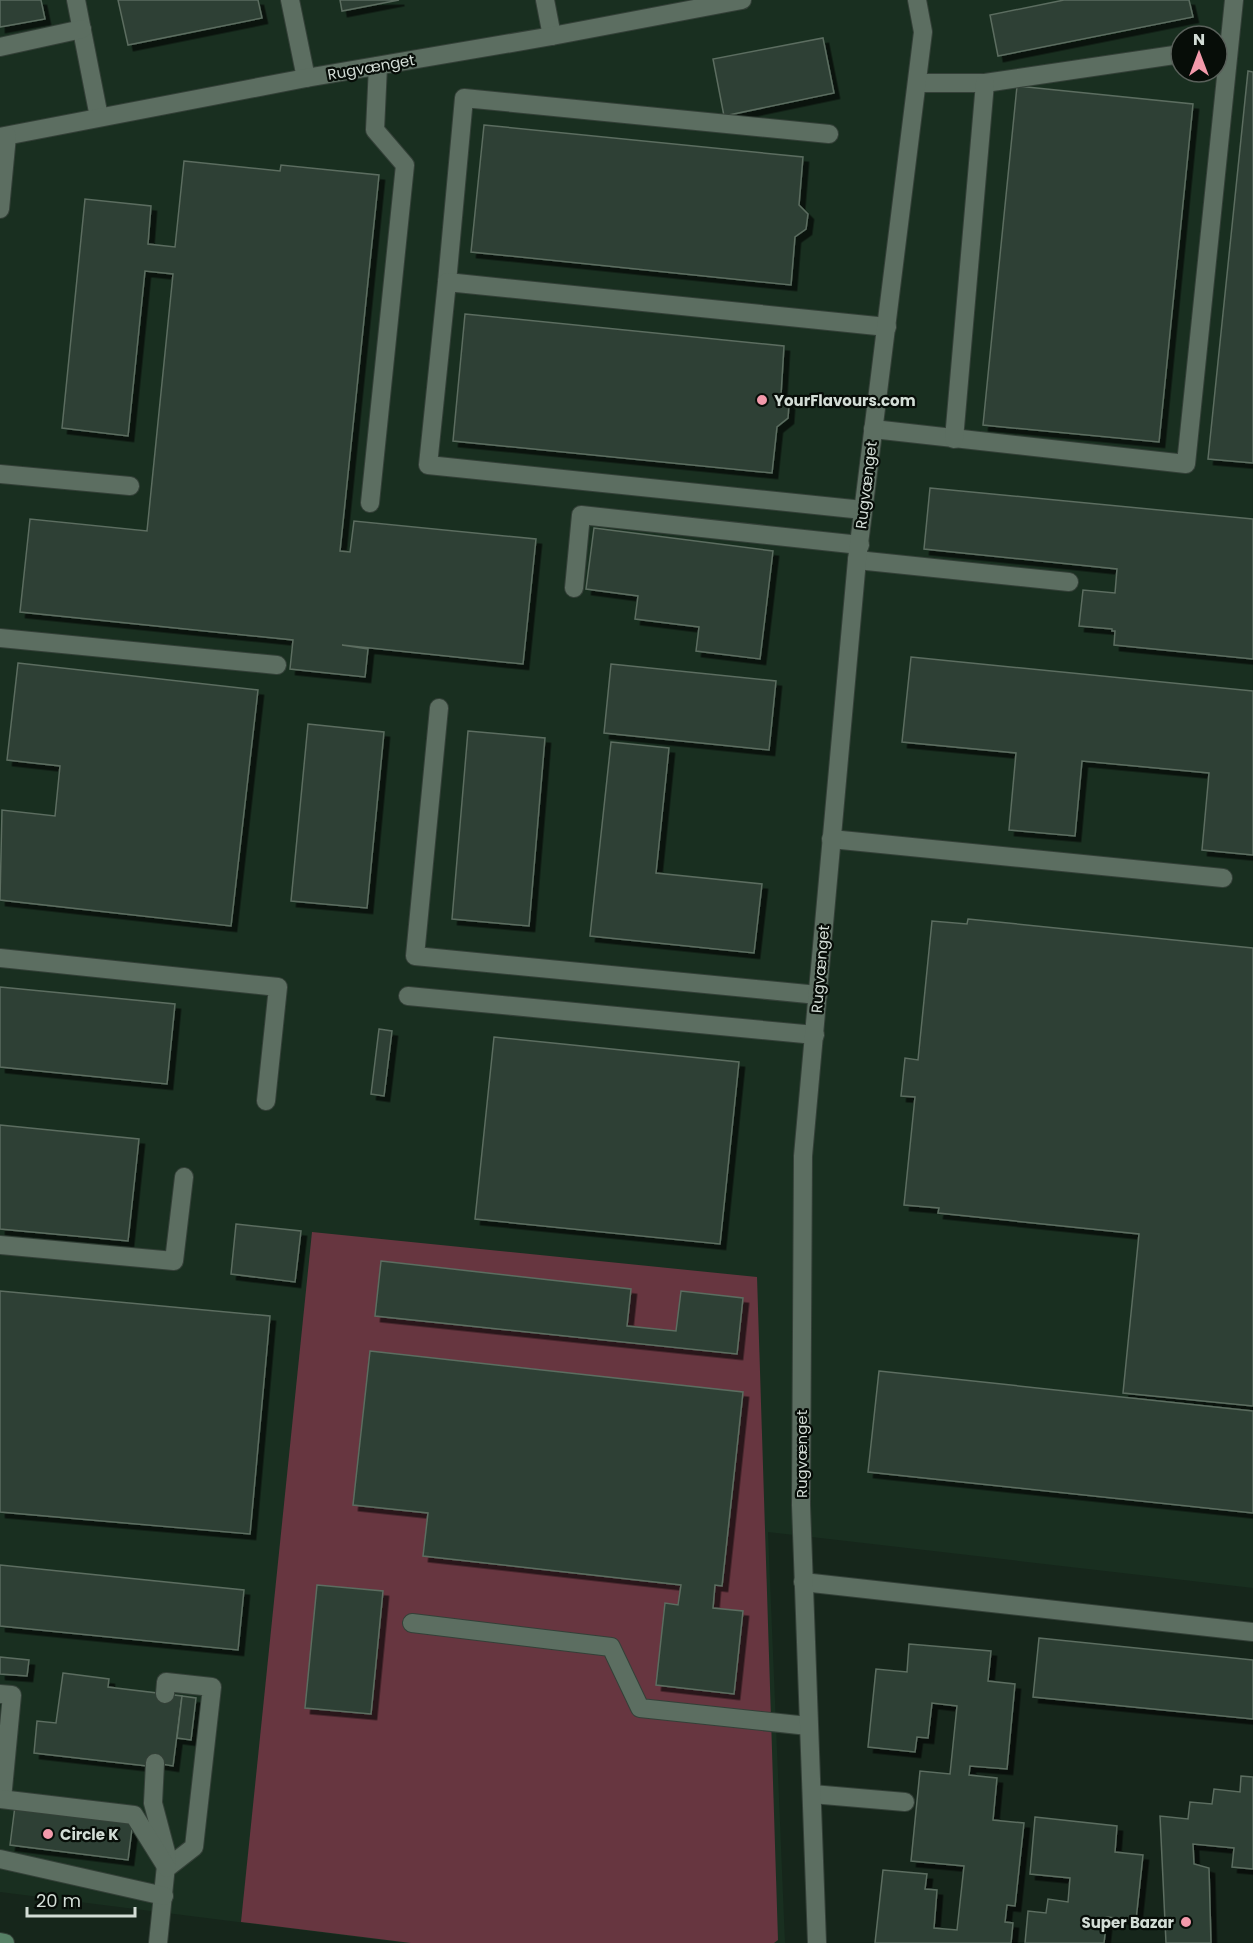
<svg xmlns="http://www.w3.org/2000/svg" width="1253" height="1943" font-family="Poppins,sans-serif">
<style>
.built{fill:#192f20;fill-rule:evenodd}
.green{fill:#673640}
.building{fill:#2f3f34;stroke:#5b6d60;stroke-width:1.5;filter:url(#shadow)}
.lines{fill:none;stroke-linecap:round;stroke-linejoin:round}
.lane-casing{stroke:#344038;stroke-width:20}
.street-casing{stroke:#344038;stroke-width:20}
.secondary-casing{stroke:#344038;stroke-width:20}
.lane{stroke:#5c6e61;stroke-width:18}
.street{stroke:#5c6e61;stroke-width:18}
.secondary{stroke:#568065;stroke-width:18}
.poi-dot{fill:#f39aab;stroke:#070d08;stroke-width:2}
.labels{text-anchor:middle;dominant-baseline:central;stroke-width:4.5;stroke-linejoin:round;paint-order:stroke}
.street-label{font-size:15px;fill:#d3ddd6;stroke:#070d08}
.poi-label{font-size:15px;font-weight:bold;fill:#d3ddd6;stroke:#070d08;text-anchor:start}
</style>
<defs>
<filter id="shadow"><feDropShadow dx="5.5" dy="5.5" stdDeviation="0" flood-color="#0009"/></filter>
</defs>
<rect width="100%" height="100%" fill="#16261b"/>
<path class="built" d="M0,0H1253V1588L768,1532L785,1943H404L0,1892ZM1181,36H1217V72H1181Z"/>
<polygon class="green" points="312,1232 757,1277 778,1940 774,1943 411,1943 241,1922"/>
<g class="building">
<polygon points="0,0 41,0 45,19 0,27"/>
<polygon points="118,0 258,0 262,18 128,45"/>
<polygon points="340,0 399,0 342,11"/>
<polygon points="1064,0 1189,0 1193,17 998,56 990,15"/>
<polygon points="823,38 834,93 724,116 713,59"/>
<polygon points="1248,71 1253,72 1253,463 1208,459"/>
<polygon points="1017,86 1193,104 1159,442 983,425"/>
<polygon points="484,125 803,157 799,205 808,214 806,229 795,237 791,285 471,252"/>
<polygon points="184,161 280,171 281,165 379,175 340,551 350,552 354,521 536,539 523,664 342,645 368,649 365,677 290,669 293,640 20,612 30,519 147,531 173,274 145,271 128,436 62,428 85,199 151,206 148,244 175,247"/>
<polygon points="465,314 784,346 781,395 789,404 788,418 777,427 772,473 453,441"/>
<polygon points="930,488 1253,519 1253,659 1114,645 1115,631 1112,631 1112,629 1079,626 1083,590 1115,593 1117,569 924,549"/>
<polygon points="594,528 773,551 760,659 696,651 699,627 635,619 638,596 586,589"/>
<polygon points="911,657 1253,691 1253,855 1202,850 1209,773 1082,761 1075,836 1009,830 1016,753 902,742"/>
<polygon points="18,663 258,690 231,926 0,900 2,810 55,816 60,766 7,760"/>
<polygon points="611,664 776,681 769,750 604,733"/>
<polygon points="308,724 384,732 367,908 291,901"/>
<polygon points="468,731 545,738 529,926 452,919"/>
<polygon points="611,742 669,748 656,873 762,884 754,953 590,936"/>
<polygon points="968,919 1253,948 1253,1406 1123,1393 1139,1234 938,1213 939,1208 904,1205 915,1097 901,1096 905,1058 918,1060 932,921 967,924"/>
<polygon points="0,987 175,1004 167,1084 0,1067"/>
<polygon points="379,1029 392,1031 384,1096 371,1094"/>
<polygon points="494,1037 739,1062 720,1244 475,1219"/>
<polygon points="0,1125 139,1139 128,1241 0,1229"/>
<polygon points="236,1224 301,1231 295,1282 231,1274"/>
<polygon points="381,1261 631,1289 627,1326 676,1331 681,1291 743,1298 737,1354 375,1316"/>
<polygon points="0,1291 270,1316 250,1534 0,1512"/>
<polygon points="370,1351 743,1392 722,1586 715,1585 713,1608 743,1611 734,1694 656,1685 665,1603 678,1605 681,1585 423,1556 428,1513 353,1505"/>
<polygon points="879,1371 1253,1411 1253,1513 868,1472"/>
<polygon points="0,1565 244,1590 238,1650 0,1626"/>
<polygon points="317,1585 383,1591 371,1714 305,1708"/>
<polygon points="1039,1638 1253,1660 1253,1719 1033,1697"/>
<polygon points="909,1644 991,1651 988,1681 1015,1684 1007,1769 970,1766 969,1775 997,1778 993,1820 1024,1823 1015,1906 1007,1905 1005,1922 1013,1923 1011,1943 875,1943 883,1870 927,1874 925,1889 937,1890 934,1928 957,1930 964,1866 911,1861 920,1771 950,1774 957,1706 932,1703 928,1738 917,1737 915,1752 868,1747 876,1669 907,1672"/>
<polygon points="0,1657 29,1660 27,1676 0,1674"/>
<polygon points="63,1673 109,1679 108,1687 182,1696 173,1766 155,1763 147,1766 34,1753 37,1721 56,1723"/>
<polygon points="182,1696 196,1698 191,1740 177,1738"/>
<polygon points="1241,1776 1253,1777 1253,1869 1232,1867 1234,1848 1193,1844 1194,1864 1209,1868 1211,1943 1166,1943 1160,1816 1188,1819 1190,1802 1212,1804 1214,1789 1240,1792"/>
<polygon points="15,1806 133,1821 128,1860 10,1845"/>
<polygon points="1035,1817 1117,1826 1115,1852 1143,1855 1136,1920 1107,1917 1104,1943 1025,1943 1028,1911 1046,1913 1048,1899 1068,1902 1070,1878 1030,1874"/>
</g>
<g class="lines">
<g class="lane-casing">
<g id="lane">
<polyline points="76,0 99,117"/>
<polyline points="290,0 306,78"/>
<polyline points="545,0 552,36"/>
<polyline points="0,47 82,29"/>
<polyline points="917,83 985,83 1181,54"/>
<polyline points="447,282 464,98 829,134"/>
<polyline points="873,429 1186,464 1234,0"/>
<polyline points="954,439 985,83"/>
<polyline points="0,474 130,486"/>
<polyline points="370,503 405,165 375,130 378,66"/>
<polyline points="863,510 428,465 447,282 887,327"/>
<polyline points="857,560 1069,582"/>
<polyline points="574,588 581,515 860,545"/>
<polyline points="0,638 277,665"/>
<polyline points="439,708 415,956 818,995"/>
<polyline points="831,839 1223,878"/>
<polyline points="0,958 278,987 266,1101"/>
<polyline points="408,996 815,1035"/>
<polyline points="0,1245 174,1261 184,1177"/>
<polyline points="803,1582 1253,1632"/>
<polyline points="412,1623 611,1647 640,1708 808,1726"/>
<polyline points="0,1694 12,1695 2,1799"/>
<polyline points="165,1694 166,1682 212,1687 194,1847 167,1868"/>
<polyline points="155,1763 153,1803 167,1856 158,1943"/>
<polyline points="812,1794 905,1802"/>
<polyline points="0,1799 134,1815 167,1868"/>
<polyline points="0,1859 164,1896"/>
</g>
</g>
<g class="street-casing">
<g id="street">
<polyline points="0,137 306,78 552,36 742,0"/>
<polyline points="0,209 7,136"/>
<polyline points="817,1943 801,1505 803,1156 857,560 923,32 917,0"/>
</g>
</g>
<g class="secondary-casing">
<polyline id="secondary" points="0,1942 5,1943"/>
</g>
<use href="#lane" class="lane"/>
<use href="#street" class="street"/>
<use href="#secondary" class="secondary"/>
</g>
<g class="poi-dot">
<circle cx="762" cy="400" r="6"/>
<circle cx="48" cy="1834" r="6"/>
<circle cx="1186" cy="1922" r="6"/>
</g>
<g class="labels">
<g class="street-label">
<text transform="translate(371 67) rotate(-10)">Rugvænget</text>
<text transform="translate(866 485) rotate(-83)">Rugvænget</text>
<text transform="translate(820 969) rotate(-85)">Rugvænget</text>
<text transform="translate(801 1454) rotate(-90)">Rugvænget</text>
</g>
<g class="poi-label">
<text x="774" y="400">YourFlavours.com</text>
<text x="60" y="1834">Circle K</text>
<text x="1174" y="1922" text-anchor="end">Super Bazar</text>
</g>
</g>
<g transform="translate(1199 54)"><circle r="28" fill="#070d08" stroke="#59605a" stroke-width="1.5"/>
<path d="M0-4.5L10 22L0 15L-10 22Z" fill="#f39aab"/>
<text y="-9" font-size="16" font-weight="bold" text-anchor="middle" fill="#d3ddd6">N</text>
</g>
<path d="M27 1907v9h108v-9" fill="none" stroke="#d3ddd6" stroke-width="3"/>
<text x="36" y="1907" font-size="18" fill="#d3ddd6" stroke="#070d08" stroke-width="4.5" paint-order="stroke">20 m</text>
</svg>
